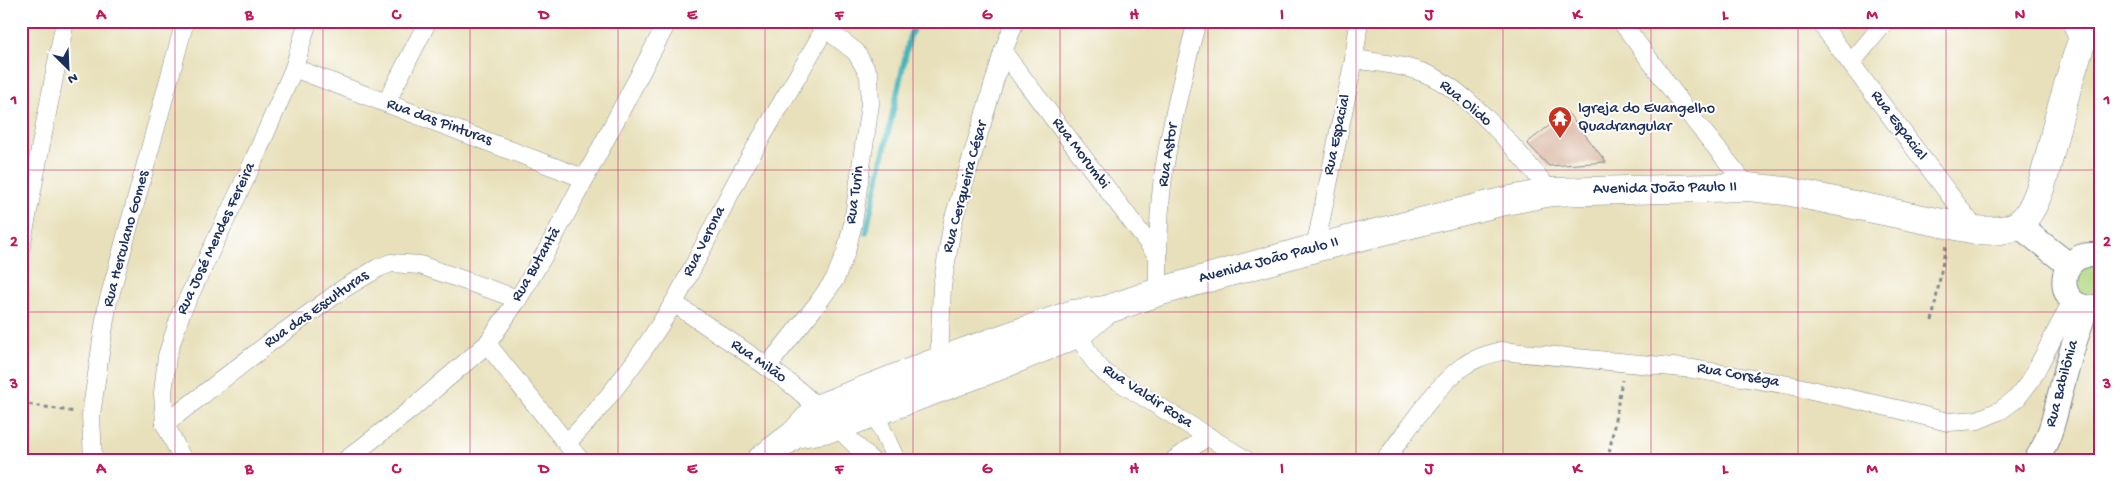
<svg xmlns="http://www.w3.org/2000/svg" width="2121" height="481" font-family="'Gochi Hand',sans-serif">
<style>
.green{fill:#b2d984;stroke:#668471}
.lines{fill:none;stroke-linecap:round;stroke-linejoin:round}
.stream{stroke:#45b5bb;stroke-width:5.5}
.building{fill:#cc9c81}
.street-casing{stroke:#82888c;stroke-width:19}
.secondary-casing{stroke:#82888c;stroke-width:26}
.primary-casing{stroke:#82888c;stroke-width:29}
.path{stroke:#82888c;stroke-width:3;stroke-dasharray:4 4;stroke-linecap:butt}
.street{stroke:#fff;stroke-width:18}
.secondary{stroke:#fff;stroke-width:24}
.primary{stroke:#fff;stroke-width:28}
.grid{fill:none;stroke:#c2185b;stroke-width:1;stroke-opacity:0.55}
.labels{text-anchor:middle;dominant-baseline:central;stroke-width:4;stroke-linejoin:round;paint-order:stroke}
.street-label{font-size:16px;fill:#1b2f5e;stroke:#fff}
.poi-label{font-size:16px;fill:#1b2f5e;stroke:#fff;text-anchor:start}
.neatline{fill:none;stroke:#c2185b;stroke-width:2}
.grid-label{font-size:16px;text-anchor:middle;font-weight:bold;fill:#c2185b}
</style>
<rect width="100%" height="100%" fill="#fff"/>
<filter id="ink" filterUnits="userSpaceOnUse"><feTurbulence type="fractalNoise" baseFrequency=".02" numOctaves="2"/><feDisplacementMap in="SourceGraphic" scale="10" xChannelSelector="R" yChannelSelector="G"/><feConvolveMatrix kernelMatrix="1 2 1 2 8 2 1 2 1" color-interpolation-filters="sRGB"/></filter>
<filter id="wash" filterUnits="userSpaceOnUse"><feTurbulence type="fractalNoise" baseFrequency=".0096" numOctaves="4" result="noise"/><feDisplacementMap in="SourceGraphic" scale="20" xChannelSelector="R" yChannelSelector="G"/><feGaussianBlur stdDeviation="1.12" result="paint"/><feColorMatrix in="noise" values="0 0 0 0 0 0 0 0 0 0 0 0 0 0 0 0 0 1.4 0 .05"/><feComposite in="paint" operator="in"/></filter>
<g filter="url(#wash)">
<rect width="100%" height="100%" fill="#e8e0ba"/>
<polygon class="green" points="2100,256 2100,306 2086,307 2066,272"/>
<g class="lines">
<polyline class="stream" points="866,233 910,35 918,21"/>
</g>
<g id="blocks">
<polygon class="building" points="1567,112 1586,136 1606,162 1549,166 1527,143"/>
</g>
</g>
<g filter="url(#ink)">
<use href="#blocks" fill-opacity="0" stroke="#82888c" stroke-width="1"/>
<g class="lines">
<g class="street-casing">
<g id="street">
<polyline points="1621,21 1693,119 1748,187"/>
<polyline points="1819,21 1976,230"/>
<polyline points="2071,21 2080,46"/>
<polyline points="1003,52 1158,256"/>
<path d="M1354,59C1379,63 1406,65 1429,75C1471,93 1522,157 1551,192"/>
<polyline points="1851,63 1886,21"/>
<polyline points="294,68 583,178"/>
<polyline points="386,103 428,21"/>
<polyline points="21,247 65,21"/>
<polyline points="1315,248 1354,59 1359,21"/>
<path d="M1158,292C1158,252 1158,210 1164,170C1172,120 1184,70 1197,21"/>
<path d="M674,303C713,331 755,356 793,386C821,408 845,436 871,460"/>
<path d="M1076,325C1082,344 1091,360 1105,373L1246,460"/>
<polyline points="487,344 580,460"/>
<polyline points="767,367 818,303 835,279 846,252 853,223 870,104 869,75 856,52 817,22"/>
<polyline points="942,370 939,361 942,286 953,221 1003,52 1015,21"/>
<polyline points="870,403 896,460"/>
<polyline points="165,424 273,340 343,289 378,268 391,263 420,265 518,299"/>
<path d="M567,443C608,401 642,355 673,304C695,266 713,225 734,186C763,132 796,81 825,28"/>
<polyline points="93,460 91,415 107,306 185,21"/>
<polyline points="183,460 165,424 163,393 167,356 181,313 249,171 294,68 308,21"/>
<polyline points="346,460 409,411 487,344 518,299 547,250 668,21"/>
<polyline points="1174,460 1208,436"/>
<path d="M1385,460C1407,431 1433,389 1462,367C1474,358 1487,355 1501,351L1694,369L1789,385L1897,409L1948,422L1978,420L2001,410L2017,398L2031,380L2072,301"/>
</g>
</g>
<g class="secondary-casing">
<g id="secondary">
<polyline points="2018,225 2069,265"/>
<path d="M2100,256C2052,246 2053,318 2100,306"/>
<path d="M2036,460C2053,435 2056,407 2064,379C2070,354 2078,331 2086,308"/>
</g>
</g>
<g class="primary-casing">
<g id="primary">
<polyline points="795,434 836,427 994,368 1079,333 1106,310"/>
<path d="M761,460L795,434L819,408L939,361L1073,314L1106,310L1158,292L1315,248L1501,202L1551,192L1748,187L1786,191L1976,230C1989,231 2005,232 2017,225C2041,211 2051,146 2058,120C2067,87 2077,54 2088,21"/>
</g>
</g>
<g class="path">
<polyline points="1932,321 1946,245"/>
<polyline points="21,403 75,412"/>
<polyline points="1608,460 1622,380"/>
</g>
<use href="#street" class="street"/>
<use href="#secondary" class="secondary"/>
<use href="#primary" class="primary"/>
</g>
</g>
<path class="grid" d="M175,21V460M323,21V460M470,21V460M618,21V460M765,21V460M913,21V460M1060,21V460M1208,21V460M1356,21V460M1503,21V460M1651,21V460M1798,21V460M1946,21V460M21,170H2100M21,312H2100"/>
<defs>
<g id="temple-pin" transform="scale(1.25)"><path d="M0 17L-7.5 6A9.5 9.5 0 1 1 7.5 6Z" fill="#c8321e" stroke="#fff"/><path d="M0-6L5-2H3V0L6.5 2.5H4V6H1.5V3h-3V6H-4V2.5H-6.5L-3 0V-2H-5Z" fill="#fff"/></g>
</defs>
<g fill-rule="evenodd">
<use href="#temple-pin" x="1560" y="118"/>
</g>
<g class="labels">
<g class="street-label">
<text transform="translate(1465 104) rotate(40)">Rua Olido</text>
<text transform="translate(439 123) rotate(20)">Rua das Pinturas</text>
<text transform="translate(1898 126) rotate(53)">Rua Espacial</text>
<text transform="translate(1338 135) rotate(-78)">Rua Espacial</text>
<text transform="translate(1080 154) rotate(53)">Rua Morumbi</text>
<text transform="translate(1169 155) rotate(-81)">Rua Astor</text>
<text transform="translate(966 187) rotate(-75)">Rua Cerqueira César</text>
<text transform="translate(1665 189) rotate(-1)">Avenida João Paulo II</text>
<text transform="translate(856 195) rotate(-82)">Rua Turin</text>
<text transform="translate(127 239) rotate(-75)">Rua Herculano Gomes</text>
<text transform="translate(217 239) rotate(-65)">Rua José Mendes Fereira</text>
<text transform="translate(705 242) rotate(-63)">Rua Verona</text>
<text transform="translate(1269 261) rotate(-15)">Avenida João Paulo II</text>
<text transform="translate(537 265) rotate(-60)">Rua Butantã</text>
<text transform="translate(317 310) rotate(-35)">Rua das Esculturas</text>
<text transform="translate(758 362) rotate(35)">Rua Milão</text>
<text transform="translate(1738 376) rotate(10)">Rua Corséga</text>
<text transform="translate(2063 384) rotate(-75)">Rua Babilônia</text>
<text transform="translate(1147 397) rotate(33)">Rua Valdir Rosa</text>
</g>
<g class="poi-label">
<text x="1578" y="109">Igreja do Evangelho<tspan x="1578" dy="18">Quadrangular</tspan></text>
</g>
</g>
<rect width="2121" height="481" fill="none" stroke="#fff" stroke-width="55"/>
<g transform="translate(68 68) rotate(156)" stroke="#ffffff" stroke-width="4" paint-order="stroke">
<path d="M0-4L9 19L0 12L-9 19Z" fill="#1b2f5e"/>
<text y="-8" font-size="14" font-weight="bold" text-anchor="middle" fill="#1b2f5e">N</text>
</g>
<rect x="28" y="28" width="2066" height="426" class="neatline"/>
<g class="grid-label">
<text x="101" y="19">A</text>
<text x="249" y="19">B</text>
<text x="396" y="19">C</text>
<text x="544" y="19">D</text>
<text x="692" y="19">E</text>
<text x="839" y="19">F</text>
<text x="987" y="19">G</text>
<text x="1134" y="19">H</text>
<text x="1282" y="19">I</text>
<text x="1429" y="19">J</text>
<text x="1577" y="19">K</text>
<text x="1725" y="19">L</text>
<text x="1872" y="19">M</text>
<text x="2020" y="19">N</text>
<text x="14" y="104">1</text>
<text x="2107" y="104">1</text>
<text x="14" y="246">2</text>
<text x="2107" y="246">2</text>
<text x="14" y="388">3</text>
<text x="2107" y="388">3</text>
<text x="101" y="473">A</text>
<text x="249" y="473">B</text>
<text x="396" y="473">C</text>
<text x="544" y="473">D</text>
<text x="692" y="473">E</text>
<text x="839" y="473">F</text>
<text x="987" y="473">G</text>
<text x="1134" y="473">H</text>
<text x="1282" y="473">I</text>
<text x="1429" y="473">J</text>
<text x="1577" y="473">K</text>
<text x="1725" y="473">L</text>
<text x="1872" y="473">M</text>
<text x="2020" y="473">N</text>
</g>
</svg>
